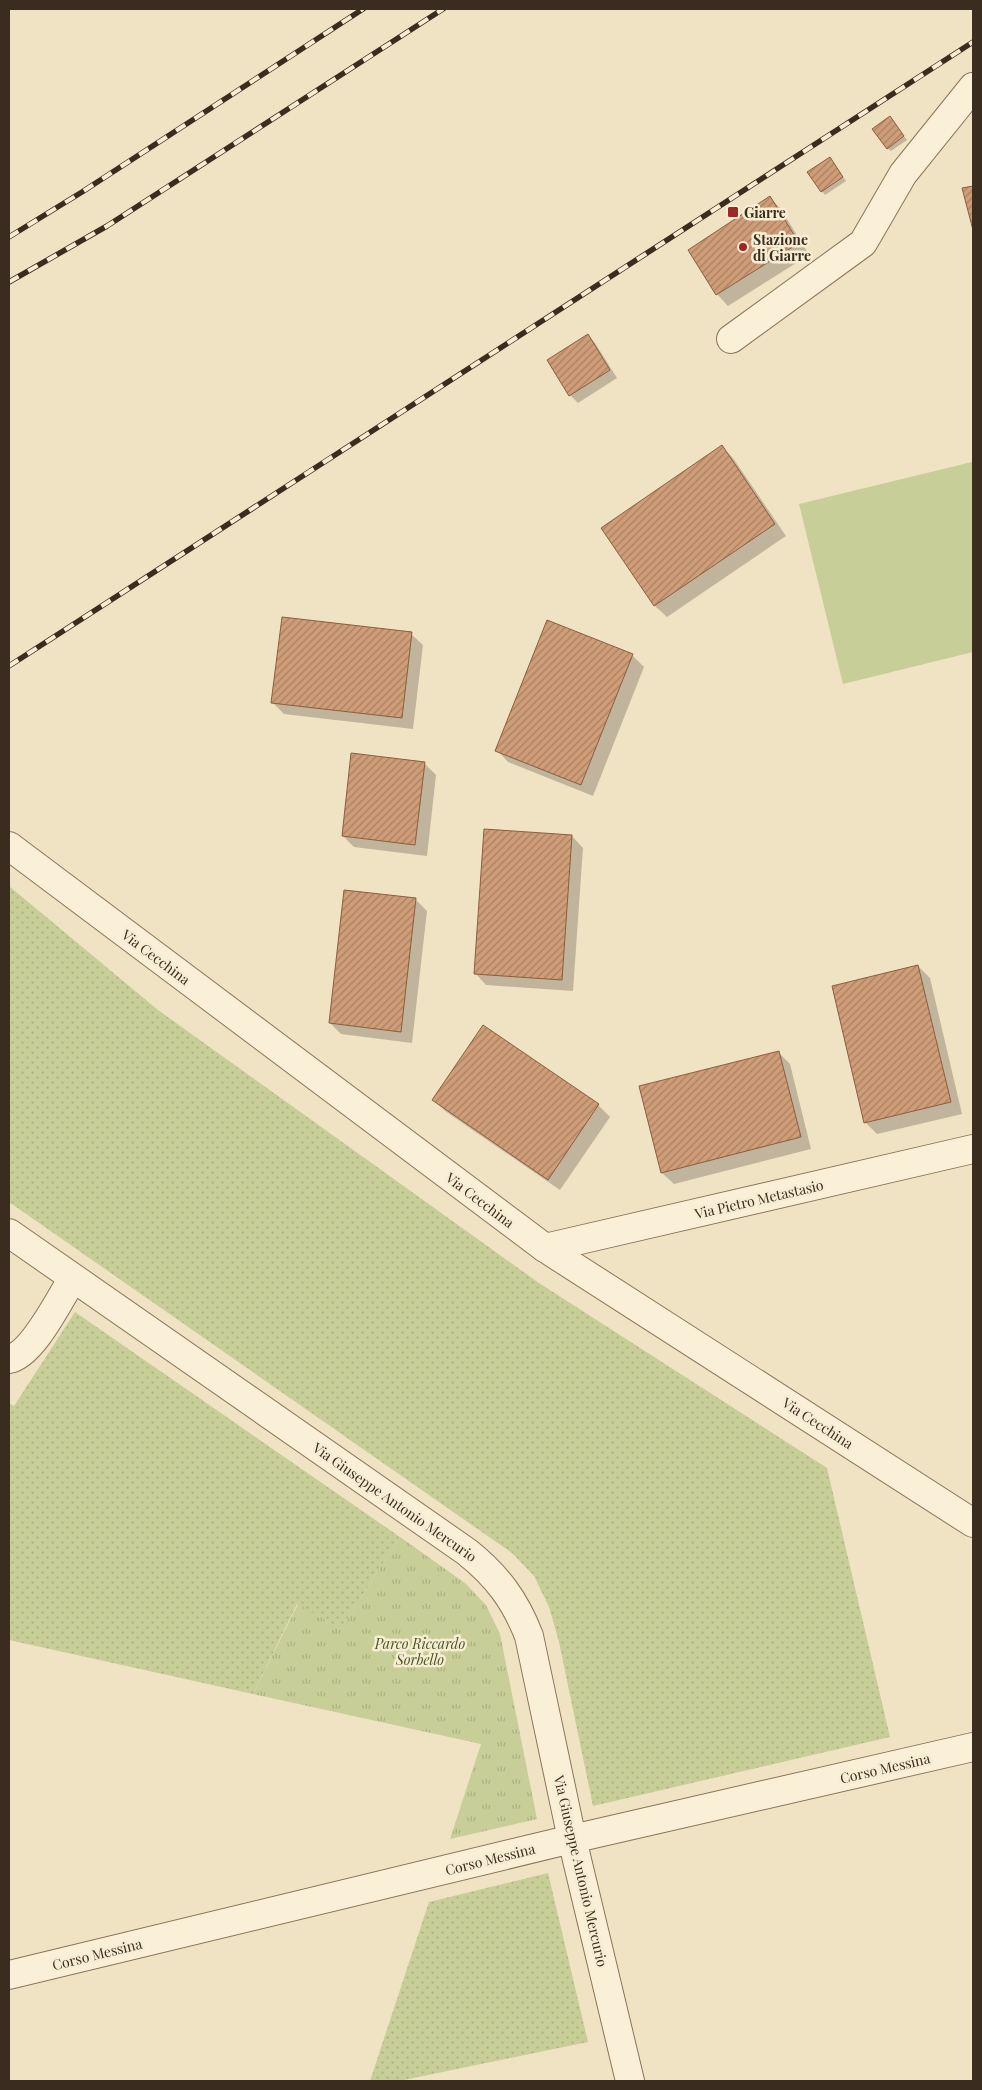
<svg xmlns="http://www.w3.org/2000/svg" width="982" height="2090" font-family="'Playfair Display',serif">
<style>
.grass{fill:url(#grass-dots)}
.park{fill:url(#park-tufts)}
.pitch{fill:#c7ce97}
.shadow{fill:#0003}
.building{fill:url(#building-hatch);stroke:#8b5d3e}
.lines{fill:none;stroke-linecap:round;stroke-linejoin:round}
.minor-casing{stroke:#8b7459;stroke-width:30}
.tertiary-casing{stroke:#8b7459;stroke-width:30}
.minor{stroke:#faf0d7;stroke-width:28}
.tertiary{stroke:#faf0d7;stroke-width:28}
.rail-casing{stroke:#3a2c1e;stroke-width:5.5}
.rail{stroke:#f7edd3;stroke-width:4;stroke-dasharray:11;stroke-linecap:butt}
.poi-dot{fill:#9c2727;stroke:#f7edd3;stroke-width:2}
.labels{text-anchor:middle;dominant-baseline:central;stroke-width:5;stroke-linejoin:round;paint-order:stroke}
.poi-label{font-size:14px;font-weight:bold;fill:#3a2c1e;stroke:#f7edd3;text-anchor:start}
.street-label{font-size:14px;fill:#3a2c1e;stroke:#f7edd3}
.park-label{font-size:14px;font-style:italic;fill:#4a5724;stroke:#f7edd3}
</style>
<defs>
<pattern id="grass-dots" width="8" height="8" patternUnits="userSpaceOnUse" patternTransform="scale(1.25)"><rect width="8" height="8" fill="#c7ce97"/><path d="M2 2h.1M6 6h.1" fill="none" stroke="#acb182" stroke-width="1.8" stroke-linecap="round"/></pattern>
<pattern id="park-tufts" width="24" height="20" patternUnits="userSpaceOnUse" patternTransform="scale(1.25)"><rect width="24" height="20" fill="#c7ce97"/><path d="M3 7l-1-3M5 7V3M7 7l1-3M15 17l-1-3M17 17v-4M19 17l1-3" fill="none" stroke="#acb182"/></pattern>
<pattern id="building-hatch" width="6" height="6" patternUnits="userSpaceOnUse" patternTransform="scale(1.25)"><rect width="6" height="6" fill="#cf9d78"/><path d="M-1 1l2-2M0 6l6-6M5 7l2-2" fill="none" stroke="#a98062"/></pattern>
</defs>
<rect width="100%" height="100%" fill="#f0e3c3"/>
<g class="grass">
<polygon points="9,886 158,1010 539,1283 827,1468 890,1737 593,1806 559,1642 549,1607 534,1576 512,1553 9,1202"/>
<polygon points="75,1312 400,1537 341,1629 297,1604 253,1694 9,1640 9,1403 14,1406"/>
<polygon points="548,1873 588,2042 399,2081 370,2081 429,1902"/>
</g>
<polygon class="park" points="400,1537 465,1583 486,1605 500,1634 537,1819 450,1839 481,1744 253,1694 298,1604 341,1629"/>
<polygon class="pitch" points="972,462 973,652 843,684 799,504"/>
<g class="shadow">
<polygon points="891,118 907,140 891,151 887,148"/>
<polygon points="830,158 846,181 825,195 822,191"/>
<polygon points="770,198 781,209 809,255 728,306 717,294"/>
<polygon points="588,336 595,343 617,378 578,403 570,395 549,360"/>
<polygon points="722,447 733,458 786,536 667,617 655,606 603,528"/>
<polygon points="548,622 632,655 644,667 593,796 508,762 497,750"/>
<polygon points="411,634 423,645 413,729 284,714 272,702"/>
<polygon points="424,763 436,775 427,856 354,847 343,836"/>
<polygon points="572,836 583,848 573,991 486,985 475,973"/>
<polygon points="416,900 427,911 412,1043 341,1034 330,1023"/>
<polygon points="918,966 930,978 962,1114 877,1134 865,1122"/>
<polygon points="483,1027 598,1105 610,1117 560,1190 445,1111 434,1100"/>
<polygon points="778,1052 790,1064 811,1149 674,1184 662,1173 641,1087"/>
</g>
<g class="building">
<polygon points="890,116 904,136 887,149 872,129"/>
<polygon points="830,157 843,177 821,192 807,172"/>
<polygon points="973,186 973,230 962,188"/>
<polygon points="770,196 799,243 716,295 688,250"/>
<polygon points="588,334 610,370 569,396 547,360"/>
<polygon points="722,445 775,524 654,606 601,528"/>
<polygon points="282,617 412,632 402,718 271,703"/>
<polygon points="547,620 633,654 581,785 495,751"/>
<polygon points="351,753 425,762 415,845 342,836"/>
<polygon points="484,829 572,835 562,980 474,974"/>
<polygon points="344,890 416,898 401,1032 329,1023"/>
<polygon points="918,965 951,1102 864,1123 832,986"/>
<polygon points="483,1025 599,1104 548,1180 432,1100"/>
<polygon points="779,1051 801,1137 661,1173 639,1086"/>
</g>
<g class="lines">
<g class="minor-casing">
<g id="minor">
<polyline points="731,339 863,243 903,174 973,87"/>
<polyline points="9,846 545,1248 973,1523"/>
<path d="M9,1233L467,1552C497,1576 515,1600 529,1636L572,1839"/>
<polyline points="545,1248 973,1149"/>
<path d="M9,1359C33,1355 60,1298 73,1278"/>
</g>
</g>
<g class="tertiary-casing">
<g id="tertiary">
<polyline points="572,1839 630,2081"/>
<polyline points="9,1975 572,1839 973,1747"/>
</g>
</g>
<use href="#minor" class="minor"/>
<use href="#tertiary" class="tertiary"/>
<g class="rail-casing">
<g id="rail">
<polyline points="9,237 82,192 363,9"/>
<polyline points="9,282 107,226 443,9"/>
<polyline points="9,666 973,42"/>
</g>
</g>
<use href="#rail" class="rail"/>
</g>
<g class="poi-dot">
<rect x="727" y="206" width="12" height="12" rx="2.5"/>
<circle cx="743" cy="247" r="5"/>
</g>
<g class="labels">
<g class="poi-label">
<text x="744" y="212">Giarre</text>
<text x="753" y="239">Stazione<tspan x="753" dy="16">di Giarre</tspan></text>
</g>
<g class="street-label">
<text transform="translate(156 957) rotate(37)">Via Cecchina</text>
<text transform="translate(759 1199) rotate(-13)">Via Pietro Metastasio</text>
<text transform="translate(480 1200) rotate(37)">Via Cecchina</text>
<text transform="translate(818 1423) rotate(33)">Via Cecchina</text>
<text transform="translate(395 1502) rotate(35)">Via Giuseppe Antonio Mercurio</text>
<text transform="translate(885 1768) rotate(-13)">Corso Messina</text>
<text transform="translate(490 1859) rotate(-14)">Corso Messina</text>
<text transform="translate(581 1871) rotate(77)">Via Giuseppe Antonio Mercurio</text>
<text transform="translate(97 1954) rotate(-14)">Corso Messina</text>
</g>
<g class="park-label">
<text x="420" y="1643">Parco Riccardo<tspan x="420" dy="16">Sorbello</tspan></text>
</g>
</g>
<rect width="982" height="2090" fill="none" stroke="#3a2c1e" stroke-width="20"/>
</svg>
